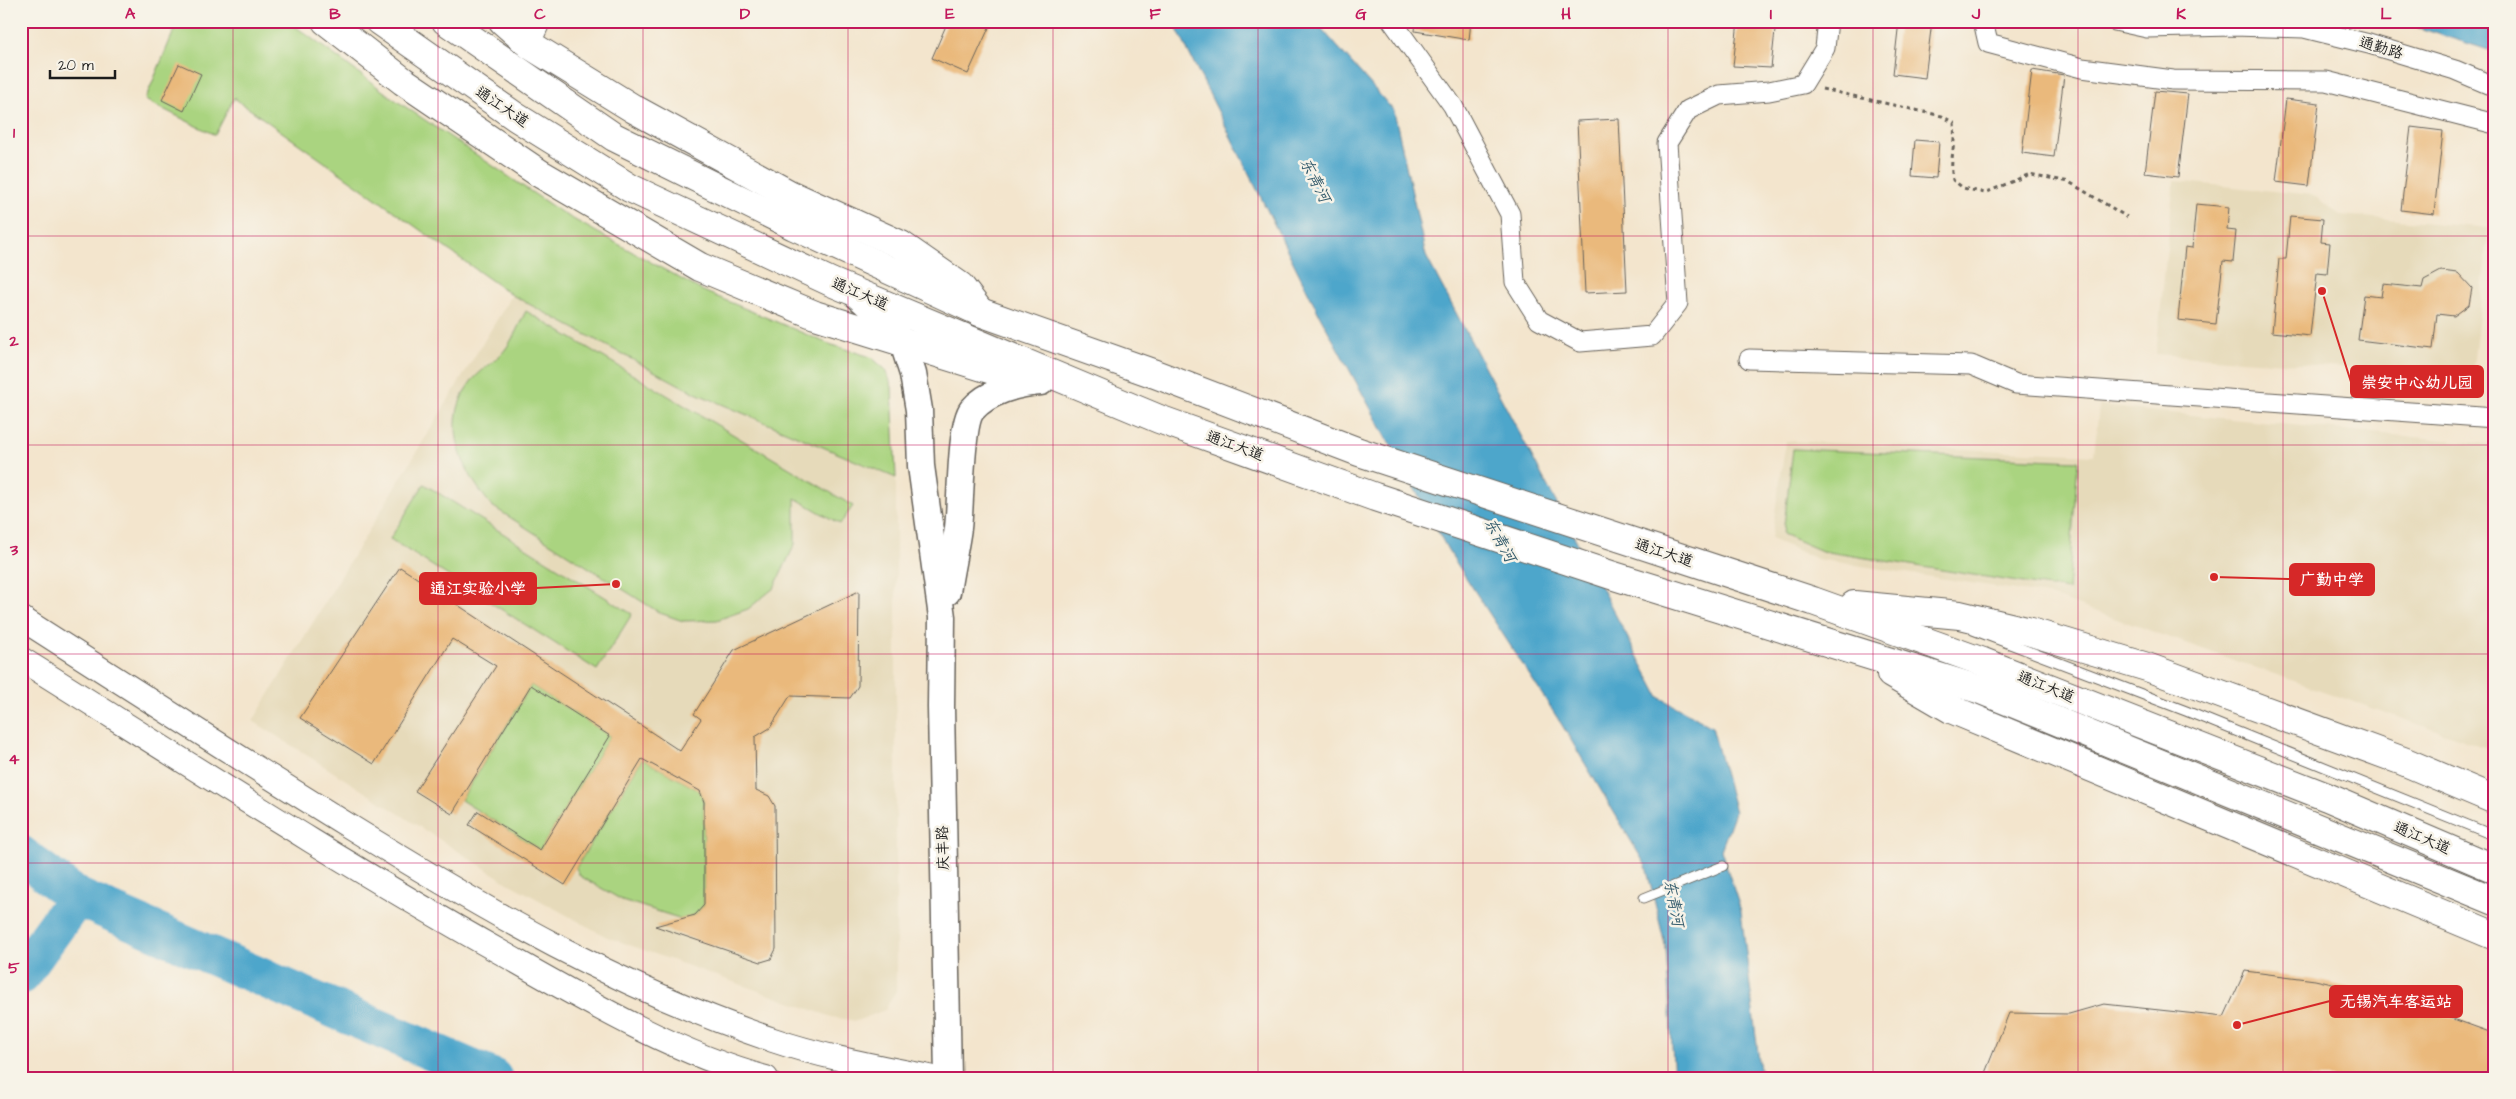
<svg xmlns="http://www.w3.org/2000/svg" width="2516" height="1099" font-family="'Architects Daughter','LXGW WenKai TC',sans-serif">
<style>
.built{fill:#e6daba}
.green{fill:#aad480;stroke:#63784e}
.water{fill:#4da6cb;stroke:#346174}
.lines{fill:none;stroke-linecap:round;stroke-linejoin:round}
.river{stroke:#4da6cb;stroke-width:39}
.building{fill:#eab97b}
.service-casing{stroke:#67625a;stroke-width:11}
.minor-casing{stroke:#67625a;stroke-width:21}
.tertiary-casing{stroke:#67625a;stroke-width:26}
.secondary-casing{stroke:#67625a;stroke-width:29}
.primary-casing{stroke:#67625a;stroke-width:30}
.trunk-casing{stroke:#67625a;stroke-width:30}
.path{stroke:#67625a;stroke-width:3;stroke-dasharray:4 4;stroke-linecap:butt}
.service{stroke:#fff;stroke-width:9}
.minor{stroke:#fff;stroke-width:19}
.tertiary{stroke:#fff;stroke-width:24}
.secondary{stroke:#fff;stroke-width:26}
.primary{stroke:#fff;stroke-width:28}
.trunk{stroke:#fff;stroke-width:28}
.grid{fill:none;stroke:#c2185b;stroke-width:1;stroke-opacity:0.55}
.labels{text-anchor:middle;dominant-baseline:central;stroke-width:5;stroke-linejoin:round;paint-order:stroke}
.street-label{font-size:15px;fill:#1c1c1c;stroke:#f7f3e8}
.water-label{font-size:16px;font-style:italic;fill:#325a6b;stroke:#f7f3e8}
.leader{fill:none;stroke:#d62828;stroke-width:2}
.callout-dot{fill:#d62828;stroke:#f7f3e8;stroke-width:2}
.callout{fill:#d62828;stroke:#d62828;stroke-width:2}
.callout-label{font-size:16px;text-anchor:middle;font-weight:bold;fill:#fff}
.neatline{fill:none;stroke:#c2185b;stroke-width:2}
.grid-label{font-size:16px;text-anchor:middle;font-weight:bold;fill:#c2185b}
</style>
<rect width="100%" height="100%" fill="#f7f3e8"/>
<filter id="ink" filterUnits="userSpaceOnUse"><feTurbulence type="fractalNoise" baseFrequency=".02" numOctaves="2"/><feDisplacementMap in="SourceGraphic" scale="10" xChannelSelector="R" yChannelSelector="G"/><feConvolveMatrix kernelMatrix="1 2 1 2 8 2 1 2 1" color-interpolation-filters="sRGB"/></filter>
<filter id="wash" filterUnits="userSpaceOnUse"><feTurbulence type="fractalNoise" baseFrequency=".0096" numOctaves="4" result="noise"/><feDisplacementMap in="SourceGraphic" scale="20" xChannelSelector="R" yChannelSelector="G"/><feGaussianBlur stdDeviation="1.12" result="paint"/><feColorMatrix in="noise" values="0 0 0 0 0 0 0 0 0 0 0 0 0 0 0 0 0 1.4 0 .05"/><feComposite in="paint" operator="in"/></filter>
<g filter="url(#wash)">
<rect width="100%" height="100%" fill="#f3e5cd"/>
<g class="built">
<polygon points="2174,181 2313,195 2340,215 2489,228 2472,376 2156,354"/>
<polygon points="512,295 693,392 896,478 896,991 885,1010 856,1021 832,1017 607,937 508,883 253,721"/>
<polygon points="2099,406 2495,445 2495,751 2048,595 1817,559 1771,539 1786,441 2094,455"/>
</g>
<g class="green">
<polygon points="178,21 288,21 394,99 564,214 701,290 829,344 871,357 886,370 892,387 896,478 693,392 512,295 234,98 215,135 145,100"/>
<path d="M526,311L853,506L840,524L795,498V544L774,588L748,609L717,620L683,621L660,613L492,506C463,472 440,425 470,383C480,370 494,363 504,351C513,340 519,324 526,311Z"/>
<polygon points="1793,449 2078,461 2068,590 1822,551 1783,534"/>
<polygon points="424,484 632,614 597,670 390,539"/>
<polygon points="531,685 610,736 540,850 461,800"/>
<polygon points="642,759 700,791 704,802 704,905 695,915 682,919 622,900 580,876 576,868"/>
</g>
<g class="water">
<polygon points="1173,21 1315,21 1394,111 1426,256 1659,697 1712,727 1735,812 1721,850 1741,911 1761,1078 1674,1078 1666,949 1646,866 1562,725 1448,550 1320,316"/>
<polygon points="2397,21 2495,21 2495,52"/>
</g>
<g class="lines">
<g class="river">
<polyline points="21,855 77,897 493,1078"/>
<polyline points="21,975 77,897"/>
</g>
</g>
<g id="blocks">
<g class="building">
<polygon points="948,21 992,21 968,74 932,58"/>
<polygon points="1416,21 1471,21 1469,40 1415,31"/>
<polygon points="1738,21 1776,21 1771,68 1733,66"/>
<polygon points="1899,21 1932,21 1925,78 1893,74"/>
<polygon points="179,64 201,74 184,111 162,100"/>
<polygon points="2032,70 2064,75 2054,157 2022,153"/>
<polygon points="2155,91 2188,94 2178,177 2145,173"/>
<polygon points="2286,99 2319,103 2309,186 2276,182"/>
<polygon points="1619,119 1627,291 1585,293 1577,121"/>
<polygon points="2411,127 2443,131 2434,214 2401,210"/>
<polygon points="1915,140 1939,142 1936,178 1912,176"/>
<polygon points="2196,204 2229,207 2227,230 2236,231 2233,262 2223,261 2216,324 2178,320 2185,247 2192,248"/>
<polygon points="2290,216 2323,219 2321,242 2330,243 2327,274 2317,273 2310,336 2272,332 2279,259 2286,259"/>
<polygon points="2441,271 2458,273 2472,288 2469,305 2454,316 2437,314 2433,349 2358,340 2364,295 2381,297 2383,284 2422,288 2424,280"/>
<polygon points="400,567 680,751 701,719 694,714 734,650 859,591 858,686 850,698 790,696 770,728 755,737 756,790 769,796 775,806 776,949 771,959 761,962 655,926 695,915 704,905 704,802 700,791 642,759 565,885 469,825 478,811 540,850 610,736 531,685 452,814 415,791 496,666 452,639 374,764 300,718"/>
<polygon points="2245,971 2315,980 2401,1000 2495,1034 2495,1078 1983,1078 2009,1013 2069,1014 2104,1004 2224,1017"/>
</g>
</g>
</g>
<g filter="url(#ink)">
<use href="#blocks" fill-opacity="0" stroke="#67625a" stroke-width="1"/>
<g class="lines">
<g class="service-casing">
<g id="service">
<polyline points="1973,630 2186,711 2495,836"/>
<polyline points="1644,898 1723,866"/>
</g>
</g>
<g class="minor-casing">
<g id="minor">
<polyline points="1392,21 1453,106 1510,214 1515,282 1539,320 1580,342 1652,336 1678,303 1667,143 1688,110 1719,95 1769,91 1803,84 1825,48 1828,21"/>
<polyline points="1983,21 1988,43 2082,68 2173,80 2326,81 2495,124"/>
<polyline points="2115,21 2147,28 2233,26 2304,28 2369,44 2455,70 2495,87"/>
<polyline points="530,45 541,21"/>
<polyline points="1749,359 1971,365 2016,384 2495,418"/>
</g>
</g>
<g class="tertiary-casing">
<g id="tertiary">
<path d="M21,618C130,688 239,758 349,826C485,910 621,989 773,1040C826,1058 880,1067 934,1078"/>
<path d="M21,659C181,759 338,861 502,953C583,999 676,1054 766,1078"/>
</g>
</g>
<g class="secondary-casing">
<g id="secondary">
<polyline points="857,295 881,317 903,343 913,374 919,410 921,466 942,617 941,707 948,1078"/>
<path d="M947,592C950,571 955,549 958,528C961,505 960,425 972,410C987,392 1018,383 1041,382"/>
</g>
</g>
<g class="primary-casing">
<g id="primary">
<polyline points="326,21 403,81 539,173 700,267 815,315 1031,382"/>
<polyline points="503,21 530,45 634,109 789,194 901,245 960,286 980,312"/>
</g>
</g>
<g class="trunk-casing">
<g id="trunk">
<polyline points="379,21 516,117 630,188 831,282 1159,419 1375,497 1611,575 1981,690 2495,901"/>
<polyline points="446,21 614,137 794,226 980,312 1155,374 1359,452 1813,601 1983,662 2327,797 2495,869"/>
<polyline points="1854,605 1960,615 2031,632 2147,667 2403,761 2495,800"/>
<polyline points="1891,674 1951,709 2495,936"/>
</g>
</g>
<path class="path" d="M1822,89L1942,116L1954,123C1956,144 1949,160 1953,180L1963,188L1985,193L2030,174L2069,182L2127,217"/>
<use href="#service" class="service"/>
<use href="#minor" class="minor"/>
<use href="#tertiary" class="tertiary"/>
<use href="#secondary" class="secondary"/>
<use href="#primary" class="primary"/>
<use href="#trunk" class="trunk"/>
</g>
</g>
<path class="grid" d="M233,21V1078M438,21V1078M643,21V1078M848,21V1078M1053,21V1078M1258,21V1078M1463,21V1078M1668,21V1078M1873,21V1078M2078,21V1078M2283,21V1078M21,236H2495M21,445H2495M21,654H2495M21,863H2495"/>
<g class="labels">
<g class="street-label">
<text transform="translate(2381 48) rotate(16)">通勤路</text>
<text transform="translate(502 107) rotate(34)">通江大道</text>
<text transform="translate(860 294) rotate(23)">通江大道</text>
<text transform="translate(1235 446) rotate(20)">通江大道</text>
<text transform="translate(1664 553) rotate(18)">通江大道</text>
<text transform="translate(2046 687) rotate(22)">通江大道</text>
<text transform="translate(2422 838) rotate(23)">通江大道</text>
<text transform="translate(943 848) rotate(-91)">庆丰路</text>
</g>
<g class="water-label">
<text transform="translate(1315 180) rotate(63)">东青河</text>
<text transform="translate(1500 540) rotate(61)">东青河</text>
<text transform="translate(1674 903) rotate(79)">东青河</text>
</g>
</g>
<path class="leader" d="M2322 291L2351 382M2214 577L2290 579M616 584L536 588M2237 1025L2330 1001"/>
<g class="callout-dot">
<circle cx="2322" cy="291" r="5"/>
<circle cx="2214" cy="577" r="5"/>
<circle cx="616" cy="584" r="5"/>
<circle cx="2237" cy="1025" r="5"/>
</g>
<g class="callout">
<rect x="2351" y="366" width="132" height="31" rx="5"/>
<rect x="2290" y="564" width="84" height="31" rx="5"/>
<rect x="420" y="573" width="116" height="31" rx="5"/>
<rect x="2330" y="986" width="132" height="31" rx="5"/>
</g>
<g class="callout-label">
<text x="2417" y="388">崇安中心幼儿园</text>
<text x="2332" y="585">广勤中学</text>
<text x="478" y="594">通江实验小学</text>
<text x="2396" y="1007">无锡汽车客运站</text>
</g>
<rect width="2516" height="1099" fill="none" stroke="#f7f3e8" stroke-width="55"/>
<path d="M50 70v8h65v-8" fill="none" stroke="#1c1c1c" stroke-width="2.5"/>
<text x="58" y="70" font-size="15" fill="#1c1c1c" stroke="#f7f3e8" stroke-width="4" paint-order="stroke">20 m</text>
<rect x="28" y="28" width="2460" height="1044" class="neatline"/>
<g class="grid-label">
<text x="130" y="19">A</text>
<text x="335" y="19">B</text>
<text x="540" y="19">C</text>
<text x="745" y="19">D</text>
<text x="950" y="19">E</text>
<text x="1155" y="19">F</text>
<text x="1361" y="19">G</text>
<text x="1566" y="19">H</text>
<text x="1771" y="19">I</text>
<text x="1976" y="19">J</text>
<text x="2181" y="19">K</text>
<text x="2386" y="19">L</text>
<text x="14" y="138">1</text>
<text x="14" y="346">2</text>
<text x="14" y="555">3</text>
<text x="14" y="764">4</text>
<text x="14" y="973">5</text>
</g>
</svg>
